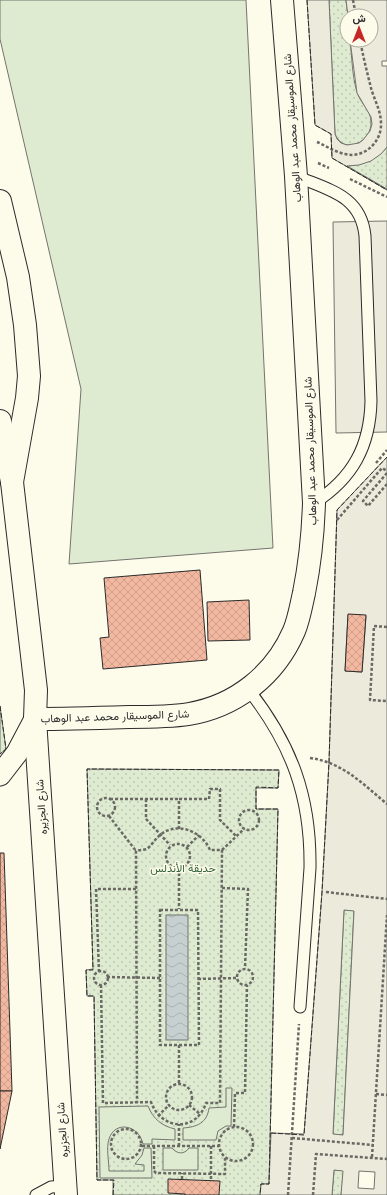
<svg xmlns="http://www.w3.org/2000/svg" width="387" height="1195" font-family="Jost,Vazirmatn,sans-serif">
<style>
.grass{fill:url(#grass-dots);stroke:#74746e}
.garden{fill:#deebd1;stroke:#74746e}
.parking{fill:#eceadb;stroke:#74746e;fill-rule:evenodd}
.water{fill:url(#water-waves);stroke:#74746e}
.building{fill:url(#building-cross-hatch);stroke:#2b2b2b}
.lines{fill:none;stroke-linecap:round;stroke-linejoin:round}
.service-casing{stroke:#2b2b2b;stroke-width:13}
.minor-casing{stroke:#2b2b2b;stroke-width:23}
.tertiary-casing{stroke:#2b2b2b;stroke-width:24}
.motorway-casing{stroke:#2b2b2b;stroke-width:24}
.path{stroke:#6a6964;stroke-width:2.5;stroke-dasharray:3 2;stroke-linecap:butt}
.service{stroke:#fdfbea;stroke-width:11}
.minor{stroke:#fdfbea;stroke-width:21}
.tertiary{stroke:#fdfbea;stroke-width:22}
.motorway{stroke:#fdfbea;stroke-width:22}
.fence{stroke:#2b2b2b;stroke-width:1;stroke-dasharray:5 2;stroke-linecap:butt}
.labels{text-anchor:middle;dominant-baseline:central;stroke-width:3;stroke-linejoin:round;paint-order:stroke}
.street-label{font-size:11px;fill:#2b2b2b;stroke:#fdfbea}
.park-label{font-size:11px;fill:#34623c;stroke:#fdfbea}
</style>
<defs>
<pattern id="grass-dots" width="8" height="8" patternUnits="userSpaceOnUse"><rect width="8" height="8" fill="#deebd1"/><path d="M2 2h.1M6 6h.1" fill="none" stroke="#bfcab4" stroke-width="1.8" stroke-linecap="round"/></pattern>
<pattern id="water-waves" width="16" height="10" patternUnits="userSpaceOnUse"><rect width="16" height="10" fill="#c7d0d0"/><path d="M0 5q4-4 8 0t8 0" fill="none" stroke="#abb3b3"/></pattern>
<pattern id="building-cross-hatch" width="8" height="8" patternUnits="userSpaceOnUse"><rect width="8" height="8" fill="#f2b8a0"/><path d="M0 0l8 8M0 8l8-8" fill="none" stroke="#d09e8a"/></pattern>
</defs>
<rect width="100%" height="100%" fill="#fdfbea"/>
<g class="grass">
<path d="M329,0H346L348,16L347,40H350C352,57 352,76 357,92C360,103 371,110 371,122C372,142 344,156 335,134Z"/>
<path d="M387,147V189L347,166C362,165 377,160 387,147Z"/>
<polygon points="87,769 279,770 278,788 256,788 256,809 278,809 269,1184 261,1184 260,1195 113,1195 113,1180 97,1180 94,996 87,996 86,970 93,969"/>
<polygon points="344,910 354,910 343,1135 333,1135"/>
<polygon points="334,1170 344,1170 341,1195 332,1195"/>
</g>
<g class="garden">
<polygon points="0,0 246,0 273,548 69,564 81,389 0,39"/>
<polygon points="0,706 6,749 0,754"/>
<path d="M226,1088H232L231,1126H226L218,1131L216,1140H183V1128C197,1127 207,1123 209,1108L226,1107Z"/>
<path d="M148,1106C153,1119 162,1126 175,1129V1140L152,1139V1144H143C139,1125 115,1120 109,1139C106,1148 109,1161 109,1171H144V1165L135,1164L142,1155L144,1148H151L152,1178H100L99,1107Z"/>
<path d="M163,1148H172C177,1154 184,1155 189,1148H198V1170H163Z"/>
</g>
<g class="parking">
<polygon points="307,0 329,0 335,134 337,139 341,143 347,145 359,143 363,140 370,131 372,124 371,117 357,93 350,40 371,40 371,16 348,16 346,0 387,0 387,61 382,61 382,66 387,66 387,147 381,154 371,161 359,165 347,166 387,190 332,158 331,134 315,125"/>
<polygon points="387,221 387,432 336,433 333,222"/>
<path d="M387,457V1195H341L343,1171L334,1170L332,1195H260L261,1184H269L271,1133L304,1134L322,892L329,762L337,510ZM348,615L366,616L362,672L345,671ZM344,910L354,911L343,1135L333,1134ZM359,1171L375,1172L374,1189L358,1188Z"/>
</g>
<rect class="water" x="166" y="915" width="22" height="125"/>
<g class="building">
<polygon points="200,570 207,660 103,669 100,638 109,637 104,578"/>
<polygon points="249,600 250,640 208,641 207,602"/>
<polygon points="348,614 366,615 362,672 345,671"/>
<polygon points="0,853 4,853 12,1091 0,1091"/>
<polygon points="0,1091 12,1091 0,1149"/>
<polygon points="168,1179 220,1181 219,1195 185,1195 185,1194 168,1193"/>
</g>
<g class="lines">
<g class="service-casing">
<g id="service">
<path d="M296,176C328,190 361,195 365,236L371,401C370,446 353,478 314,503"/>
<path d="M248,689C292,745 311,797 310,868L300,1007"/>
<polyline points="36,1195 51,1187 65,1186"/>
</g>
</g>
<g class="minor-casing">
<polyline id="minor" points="0,775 17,753 35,719"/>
</g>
<g class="tertiary-casing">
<g id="tertiary">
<polyline points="0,421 12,482 36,690 35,719 66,1195"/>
<path d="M35,719C66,719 98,718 129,717C149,717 170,717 189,714C236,706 275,675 294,631C299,619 301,606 304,593C310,563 313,534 314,503L296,176L282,0"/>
</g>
</g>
<g class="motorway-casing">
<polyline id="motorway" points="0,201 18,277 25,325 29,376 27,398 12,482"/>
</g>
<g class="path">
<polyline points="353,0 356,16"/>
<path d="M317,142C326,146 335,152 345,154C364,159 382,142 381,123C381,111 374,99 371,88C367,72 363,56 360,40"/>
<polyline points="318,163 329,168"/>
<polyline points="350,179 387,197"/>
<polyline points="376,463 387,450"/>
<polyline points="387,473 363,501 368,506 387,484"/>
<polyline points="337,520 382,468 387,471"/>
<polyline points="387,627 374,626 370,700 387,701"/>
<path d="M310,758C342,762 363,784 387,804"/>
<circle cx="106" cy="807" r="9"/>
<polyline points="110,799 179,799"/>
<polyline points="146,799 146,819 170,845"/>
<circle cx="249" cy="820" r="10"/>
<polyline points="109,816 136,851"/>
<polyline points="179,829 179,799 209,799 210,789 220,789 220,820 236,836"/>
<circle cx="178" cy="856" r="12"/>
<polyline points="187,847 199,835"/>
<polyline points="222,850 244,829"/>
<polyline points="179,868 179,909"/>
<polyline points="222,888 248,889 245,968"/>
<polyline points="326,892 387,899"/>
<polygon points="160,910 198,910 199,1045 160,1045"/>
<circle cx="245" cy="977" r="8"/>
<circle cx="101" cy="978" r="7"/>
<polyline points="99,972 96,889 136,889"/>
<polyline points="107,977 160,978"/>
<polyline points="198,979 236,978"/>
<path d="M101,985L103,1103L151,1102C161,1130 196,1133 206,1103H220L222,850H210C202,831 177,821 160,835C155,839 152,845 147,849L136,851L137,1103"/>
<polyline points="179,1045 179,1083"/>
<circle cx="179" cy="1097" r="13"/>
<polyline points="376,1094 387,1095"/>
<polyline points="189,1105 200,1114"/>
<polyline points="158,1116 169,1105"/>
<circle cx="236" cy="1144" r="17"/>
<polyline points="234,1127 235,1093 245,1093 247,985"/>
<circle cx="126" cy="1144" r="15"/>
<polyline points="292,1138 373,1145"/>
<polyline points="142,1146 219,1146"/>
<polyline points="154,1146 154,1171 156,1173 225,1174 225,1158"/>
<polyline points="179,1146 179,1124"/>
<polyline points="211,1146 211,1181"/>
<polyline points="372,1157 387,915"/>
<polyline points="182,1179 182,1173"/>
<polyline points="181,1195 181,1194"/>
<polyline points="288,1195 299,1024"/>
<polyline points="313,1195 316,1154 387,1159"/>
</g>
<use href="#service" class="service"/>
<use href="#minor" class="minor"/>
<use href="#tertiary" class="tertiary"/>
<use href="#motorway" class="motorway"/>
<g class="fence">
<polyline points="307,0 315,125 331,134 332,158 387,190"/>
<polyline points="0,706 6,749 0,754"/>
<polyline points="271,1133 304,1135 322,892 329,762 337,510 387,457"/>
<polyline points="113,1195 114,1180 97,1180 94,996 87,996 86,970 93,970 87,769 279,770 278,788 256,787 256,809 278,809 269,1184 261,1184 260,1195"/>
</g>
</g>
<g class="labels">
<g class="street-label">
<text transform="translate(292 128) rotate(-94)">شارع الموسيقار محمد عبد الوهاب</text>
<text transform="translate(310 451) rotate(-92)">شارع الموسيقار محمد عبد الوهاب</text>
<text transform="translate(115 716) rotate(-2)">شارع الموسيقار محمد عبد الوهاب</text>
<text transform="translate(41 807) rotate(-94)">شارع الجزيره</text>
<text transform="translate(62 1130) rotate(-94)">شارع الجزيره</text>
</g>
<g class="park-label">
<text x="183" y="868">حديقة الأندلس</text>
</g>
</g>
<g transform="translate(359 28)"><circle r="19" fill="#fdfbea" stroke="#a9a89e"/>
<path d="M0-3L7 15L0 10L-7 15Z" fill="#c62828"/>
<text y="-6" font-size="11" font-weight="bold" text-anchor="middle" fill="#2b2b2b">ش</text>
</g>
</svg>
